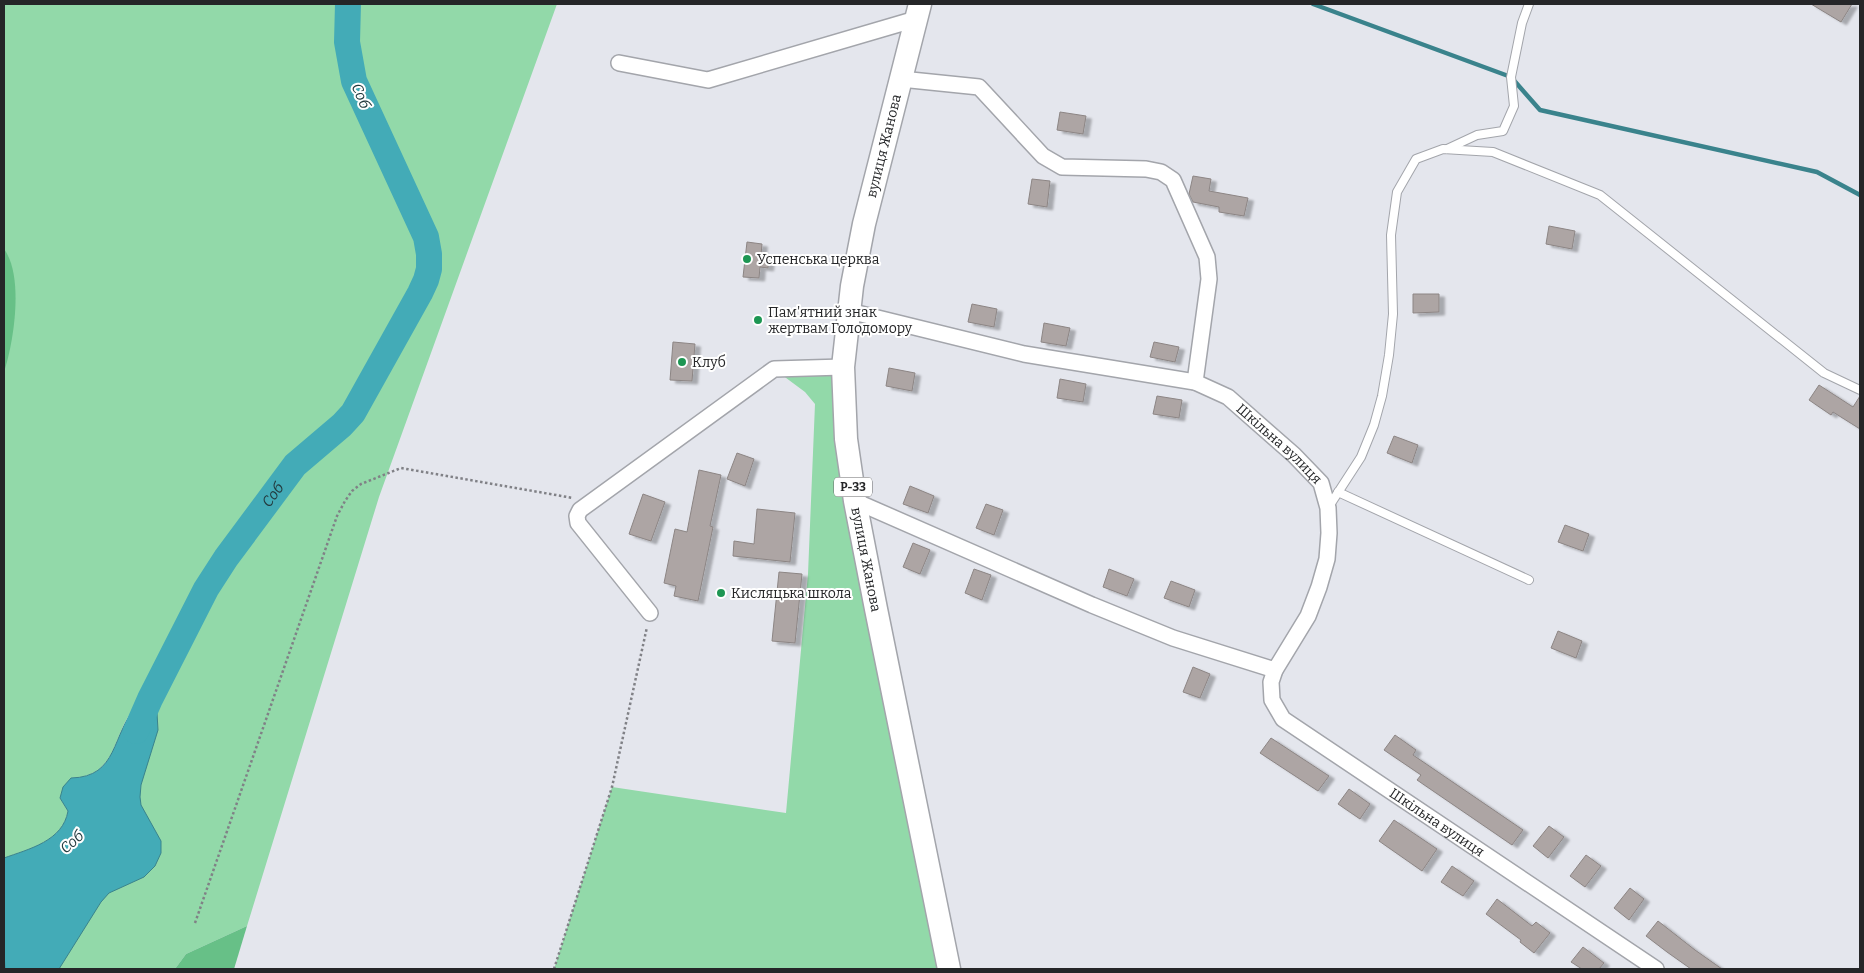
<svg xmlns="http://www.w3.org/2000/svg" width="1864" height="973" font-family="Bitter,serif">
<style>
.green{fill:#92d9a9}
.forest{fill:#67c087}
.water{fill:#43abb7;stroke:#3a838c}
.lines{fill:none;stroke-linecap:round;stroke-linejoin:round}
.stream{stroke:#3a838c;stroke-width:4.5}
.river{stroke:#43abb7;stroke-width:26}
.building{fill:#ada5a4;stroke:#8c8584;filter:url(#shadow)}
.service-casing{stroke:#a3a5ab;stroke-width:10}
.minor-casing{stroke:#a3a5ab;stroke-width:18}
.primary-casing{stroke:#a3a5ab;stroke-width:25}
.path{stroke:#808186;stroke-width:2.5;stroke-dasharray:2.5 2.5;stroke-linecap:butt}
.service{stroke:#fff;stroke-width:8}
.minor{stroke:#fff;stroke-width:15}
.primary{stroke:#fff;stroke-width:22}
.poi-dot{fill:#1d9653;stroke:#fff;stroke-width:2}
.labels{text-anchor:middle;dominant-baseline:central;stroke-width:4;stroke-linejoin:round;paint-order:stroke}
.shield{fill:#fff;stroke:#666768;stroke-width:1}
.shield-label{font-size:12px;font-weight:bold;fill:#252628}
.street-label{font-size:14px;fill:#252628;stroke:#fff}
.poi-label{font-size:14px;fill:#252628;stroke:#fff;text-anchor:start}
.water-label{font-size:15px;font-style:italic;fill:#233a3e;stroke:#fff}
</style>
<defs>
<filter id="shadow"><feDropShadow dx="5.5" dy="3" stdDeviation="1" flood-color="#0004"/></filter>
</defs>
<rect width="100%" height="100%" fill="#e4e6ed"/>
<g class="green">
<path d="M4,4H557L379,497L247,926L186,954L175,969H14L86,831L149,699C109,713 127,777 71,778L60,798L68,811C63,841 29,849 4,858Z"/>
<polygon points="843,367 846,439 949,969 554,969 612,787 786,813 808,574 815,404 805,392 774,369"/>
</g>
<g class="forest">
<path d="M4,249C24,276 14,341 4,372Z"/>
<polygon points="247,926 234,969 175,969 186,954"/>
</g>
<path class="water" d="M150,699L157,713L158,730L141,785L140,797L141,805L161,841V853L155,866L144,877L109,893L101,902L59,969H5L4,953V858C29,849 63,841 68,811L60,798L63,787L71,778C119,777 111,734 137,706C140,703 146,701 150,699Z"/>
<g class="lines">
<polyline class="stream" points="1313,4 1511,77 1540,110 1817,172 1860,195"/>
<path class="river" id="s1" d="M136,731L150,699L206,589L226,558L295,465L342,425L353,413L420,293L426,280L429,269V254L426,237L354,81L347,42L348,4"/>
</g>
<g class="building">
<polygon points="1811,4 1852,4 1841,22"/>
<polygon points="1060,112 1086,116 1083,134 1057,130"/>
<polygon points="1193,176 1211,179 1209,191 1248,198 1244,216 1219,212 1219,207 1193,202 1189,194"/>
<polygon points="1032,179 1050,181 1047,207 1028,204"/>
<polygon points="1549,226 1575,231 1572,249 1546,244"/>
<polygon points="747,242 762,244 761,255 769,256 768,268 760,267 759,278 743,277"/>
<polygon points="1413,294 1439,294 1439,312 1413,313"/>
<polygon points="972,304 997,309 994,327 968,322"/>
<polygon points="1044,323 1070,328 1066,346 1041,342"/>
<polygon points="673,342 695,344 692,381 670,380"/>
<polygon points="1154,342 1179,347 1175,362 1150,357"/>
<polygon points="889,368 915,373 912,391 886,386"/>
<polygon points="1060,379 1086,384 1083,402 1057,398"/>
<polygon points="1819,385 1853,407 1860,396 1860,429 1833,412 1831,415 1809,400"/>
<polygon points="1157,396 1182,400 1179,418 1153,414"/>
<polygon points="1394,436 1418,445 1412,463 1387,453"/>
<polygon points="737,453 754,459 745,486 727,479"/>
<polygon points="699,470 721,475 710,526 713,527 698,601 674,596 676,586 664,583 675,529 687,532"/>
<polygon points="910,486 934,496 928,513 903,504"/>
<polygon points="643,494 665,502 651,541 629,534"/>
<polygon points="986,504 1003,510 994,535 976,528"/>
<polygon points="757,509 795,513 790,562 733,556 734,541 754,544"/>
<polygon points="1565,525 1589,534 1583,551 1558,542"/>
<polygon points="913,543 930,550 920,574 903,567"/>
<polygon points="974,569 991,575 982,600 965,593"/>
<polygon points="1109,569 1134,579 1127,596 1103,587"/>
<polygon points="779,572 802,574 795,643 772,641"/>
<polygon points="1171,581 1195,590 1189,607 1164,598"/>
<polygon points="1558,631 1582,641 1576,658 1551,648"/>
<polygon points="1193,667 1210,674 1200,698 1183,692"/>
<polygon points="1395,735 1416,750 1413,755 1523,830 1512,845 1417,780 1421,775 1384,750"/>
<polygon points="1271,738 1329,776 1318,791 1260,753"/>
<polygon points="1349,789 1370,804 1360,819 1338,804"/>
<polygon points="1394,820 1437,849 1422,871 1379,841"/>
<polygon points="1549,826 1564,837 1548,858 1533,846"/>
<polygon points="1586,855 1601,866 1585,887 1570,876"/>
<polygon points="1452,866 1474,881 1463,896 1441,882"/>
<polygon points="1630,888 1644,899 1629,920 1614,908"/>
<polygon points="1497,899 1532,926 1536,922 1550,933 1534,953 1520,942 1521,940 1486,914"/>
<polygon points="1658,921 1695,950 1722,969 1691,969 1667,952 1646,936"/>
<polygon points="1583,947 1604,963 1599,969 1582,969 1571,962"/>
</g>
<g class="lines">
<g class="service-casing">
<g id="service">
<polyline points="1447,149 1477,135 1503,131 1514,106 1511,77 1522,23 1529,4"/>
<polyline points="1338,492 1529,580"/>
<polyline points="1328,508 1361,457 1374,425 1382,396 1389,355 1393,314 1391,235 1397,192 1416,159 1443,149 1493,152 1600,195 1824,373 1860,390"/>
</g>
</g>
<g class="minor-casing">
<g id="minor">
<polyline points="619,63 708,80 916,19"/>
<polyline points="901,79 979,87 1043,156 1062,167 1146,169 1161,172 1173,180 1207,257 1209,279 1195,382"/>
<path id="s2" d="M849,311L1024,354L1195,382L1228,397L1294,455L1321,483L1328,508L1329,533L1327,559L1319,587L1308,616L1275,670L1271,682L1272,700L1283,719L1656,969"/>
<polyline points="855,501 1092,605 1173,638 1275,670"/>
<polyline points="650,613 578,523 577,516 580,510 774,369 843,367"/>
</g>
</g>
<g class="primary-casing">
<g id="primary">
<path id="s3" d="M920,4L864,224L852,286L843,367L846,439L855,501L876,609L949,969"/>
</g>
</g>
<g class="path">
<polyline points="195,923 337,516 345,501 352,491 361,484 401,468 573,498"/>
<polyline points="554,969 612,787 647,627"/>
</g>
<use href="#service" class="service"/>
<use href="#minor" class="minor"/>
<use href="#primary" class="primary"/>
</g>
<g class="poi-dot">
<circle cx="747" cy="259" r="5"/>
<circle cx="758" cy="320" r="5"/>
<circle cx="682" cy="362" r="5"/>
<circle cx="721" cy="593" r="5"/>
</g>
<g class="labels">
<rect class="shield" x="834" y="477.5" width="38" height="19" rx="4"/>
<g class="shield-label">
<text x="853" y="487">Р-33</text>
</g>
<g class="street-label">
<text transform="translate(884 146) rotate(-76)">вулиця Жанова</text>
<text stroke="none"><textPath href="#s2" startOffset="459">Шкільна вулиця</textPath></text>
<text stroke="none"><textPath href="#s3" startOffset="566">вулиця Жанова</textPath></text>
<text stroke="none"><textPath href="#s2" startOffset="955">Шкільна вулиця</textPath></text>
</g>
<g class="poi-label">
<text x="757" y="259">Успенська церква</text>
<text x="768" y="312">Пам'ятний знак<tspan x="768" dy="16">жертвам Голодомору</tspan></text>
<text x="692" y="362">Клуб</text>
<text x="731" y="593">Кисляцька школа</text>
</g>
<g class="water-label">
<text transform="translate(361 96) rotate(67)">Соб</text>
<text stroke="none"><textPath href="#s1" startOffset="274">Соб</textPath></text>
<text transform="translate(72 842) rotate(-42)">Соб</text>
</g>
</g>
<rect width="1864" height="973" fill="none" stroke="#252628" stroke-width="10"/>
</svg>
